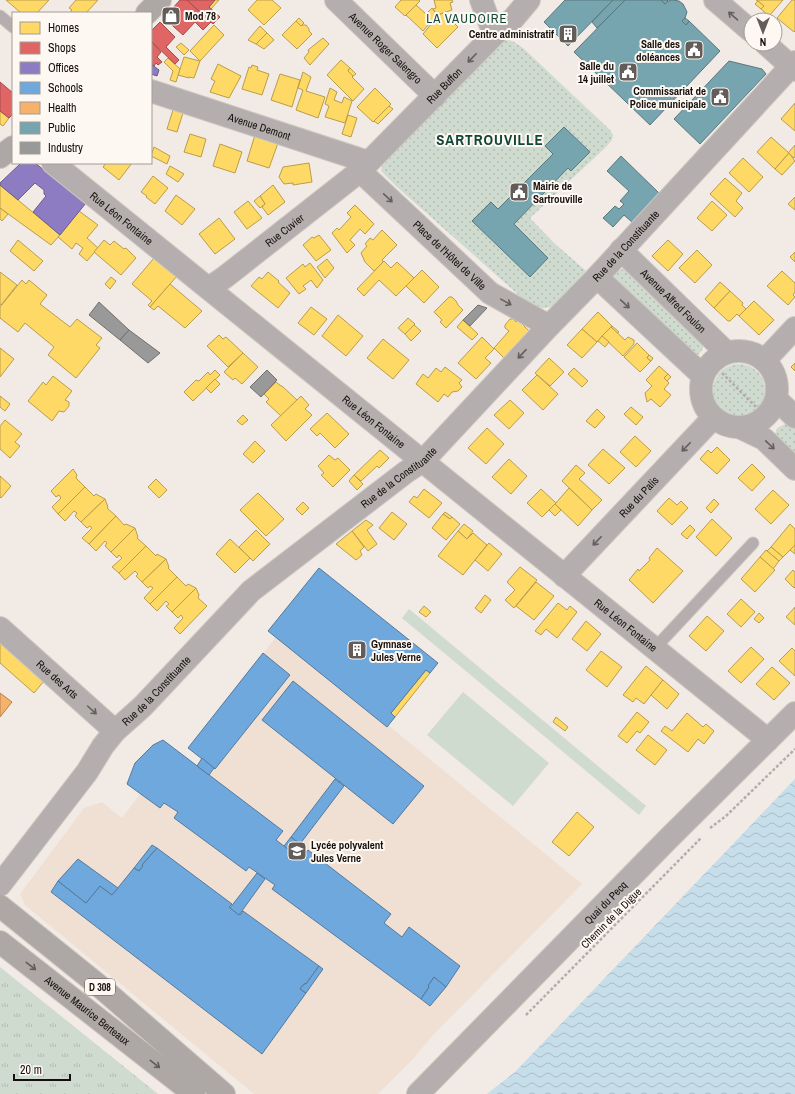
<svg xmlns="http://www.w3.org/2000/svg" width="795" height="1094" font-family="'Archivo Narrow',sans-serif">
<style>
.built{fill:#f0e0d4}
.grass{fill:#d0dbcf}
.park{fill:url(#park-tufts)}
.garden{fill:url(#garden-dots)}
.water{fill:url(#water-waves)}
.homes{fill:#ffd966;stroke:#b99d4b}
.shops{fill:#e06666;stroke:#a34c4b}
.offices{fill:#8e7cc3;stroke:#6a5c8c}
.schools{fill:#6fa8dc;stroke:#547a9e}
.health{fill:#f6b26b;stroke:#b3814f}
.public{fill:#76a5af;stroke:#59787e}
.industry{fill:#999;stroke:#72706f}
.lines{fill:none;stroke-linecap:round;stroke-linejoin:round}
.lane-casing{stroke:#cec7c2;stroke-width:13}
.street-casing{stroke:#cec7c2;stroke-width:24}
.primary-casing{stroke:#cec7c2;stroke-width:24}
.path{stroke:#b2aeab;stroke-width:2.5;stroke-dasharray:3 2;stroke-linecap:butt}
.lane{stroke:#b4afae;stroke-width:11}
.street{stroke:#b4afae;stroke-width:22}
.primary{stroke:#ada8a5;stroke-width:22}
.oneway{stroke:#65605e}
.oneway2{stroke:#625c59}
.labels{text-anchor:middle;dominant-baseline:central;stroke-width:4;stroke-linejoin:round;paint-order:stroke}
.shield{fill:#fef8f3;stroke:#5c5652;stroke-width:1}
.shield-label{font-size:10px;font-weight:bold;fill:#16100d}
.poi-label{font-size:11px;font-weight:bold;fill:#16100d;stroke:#fef8f3;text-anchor:start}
.street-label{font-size:11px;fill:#16100d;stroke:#fef8f3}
.quarter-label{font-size:13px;letter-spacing:1px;fill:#11473b;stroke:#fef8f3}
.district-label{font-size:15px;font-weight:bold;letter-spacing:1px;fill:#11473b;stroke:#fef8f3}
</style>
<defs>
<pattern id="park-tufts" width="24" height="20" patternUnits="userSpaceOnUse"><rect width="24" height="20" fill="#d0dbcf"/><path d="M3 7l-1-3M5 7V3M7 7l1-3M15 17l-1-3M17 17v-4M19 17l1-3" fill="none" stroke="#b2bbb1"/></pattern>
<pattern id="garden-dots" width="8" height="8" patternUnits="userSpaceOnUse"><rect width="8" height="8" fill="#d0dbcf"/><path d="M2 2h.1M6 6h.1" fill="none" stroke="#b2bbb1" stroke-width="1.8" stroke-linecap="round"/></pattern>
<pattern id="water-waves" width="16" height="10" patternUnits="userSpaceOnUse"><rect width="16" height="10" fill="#c6ddea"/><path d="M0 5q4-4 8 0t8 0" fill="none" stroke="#a9bdc8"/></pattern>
</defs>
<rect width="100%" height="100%" fill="#f2eae4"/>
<polygon class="built" points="276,637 388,725 582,884 435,1033 412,1060 378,1094 254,1094 25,905 20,894 84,808 102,802 122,818 140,794 127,784 131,773 135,763 153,745 163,740 197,765 202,758 188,748"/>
<g class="grass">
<polygon points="409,609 646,806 639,815 402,618"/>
<polygon points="463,692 549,763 513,806 427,735"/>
</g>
<polygon class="park" points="0,967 158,1094 0,1094"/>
<g class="garden">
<path d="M509,40L514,42L523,48L610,130L613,135L612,140L605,148L530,218L554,243L586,271L555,305C545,310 539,308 529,304L397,187L381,171L382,166L503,41Z"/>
<path d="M627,267L704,343C703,349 702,352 696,356L613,277L618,271Z"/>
<circle cx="739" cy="390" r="26"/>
<polygon points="785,424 795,427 795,460 774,437 777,428"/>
</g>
<polygon class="water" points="795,779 795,1094 487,1094 515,1072"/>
<g class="homes">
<polygon points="6,0 49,0 37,13 21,13"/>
<polygon points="76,0 98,0 86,13 69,13 72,10 69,8"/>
<polygon points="215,0 219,0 211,9 209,7"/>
<polygon points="257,0 272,0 281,8 264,25 248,10"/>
<polygon points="401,0 419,0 420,1 405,16 395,7"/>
<polygon points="434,0 452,0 453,2 450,3 452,10 437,15 433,9 436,8"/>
<polygon points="756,0 783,0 769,16 761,9 764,6"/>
<polygon points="792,0 795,0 795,31 794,32 777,18"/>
<polygon points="758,1 764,6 761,9 755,4"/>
<polygon points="416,5 426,14 432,8 437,15 423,31 406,15"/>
<polygon points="444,13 458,27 437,48 423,34 432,23 431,22 437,15"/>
<polygon points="299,18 304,23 301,26 296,21"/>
<polygon points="296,21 301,26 302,25 306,25 309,29 309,31 312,34 297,49 282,35"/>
<polygon points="214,25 224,35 200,61 190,51"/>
<polygon points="260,26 267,33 256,44 248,40"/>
<polygon points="267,33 274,40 264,49 256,44"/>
<polygon points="323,38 329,44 310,65 304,58 309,52 308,50"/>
<polygon points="181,43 189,50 184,55 176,47"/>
<polygon points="184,57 200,61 194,78 189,77 189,78 178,75"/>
<polygon points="168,58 180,69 176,82 170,80 173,71 164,62"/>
<polygon points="341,60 350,68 348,71 353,76 352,77 364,89 353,101 327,75"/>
<polygon points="218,64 241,76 229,98 210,92 215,81 211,79"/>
<polygon points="252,65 258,67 257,70 269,74 262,95 242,89 249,67 251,68"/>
<polygon points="350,68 356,74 353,76 348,71"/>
<polygon points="303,72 311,77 306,91 325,97 318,118 296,110 303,90 298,88"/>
<polygon points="280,74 300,80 292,107 271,100"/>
<polygon points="330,88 337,92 334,100 342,103 344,97 352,101 345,123 325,117 329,106 325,104"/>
<polygon points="375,88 391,104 373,122 357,107"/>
<polygon points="795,103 795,131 781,119"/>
<polygon points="389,106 393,109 378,124 374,121"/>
<polygon points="173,110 183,113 177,132 167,129"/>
<polygon points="0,111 9,118 3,126 0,124"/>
<polygon points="348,115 357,118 351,137 342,134"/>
<polygon points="190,134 206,139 201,157 184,152"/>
<polygon points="255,135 278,143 269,168 247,161"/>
<polygon points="771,137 789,153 775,169 757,152"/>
<polygon points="220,144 242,152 235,173 213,166"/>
<polygon points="795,145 795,157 794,158 788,153"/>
<polygon points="154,147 170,156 167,164 151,156"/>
<polygon points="789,153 795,161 782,175 775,169"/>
<polygon points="743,158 763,177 749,192 729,173"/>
<polygon points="106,163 132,163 119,180 103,167"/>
<polygon points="309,163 312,182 293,185 293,183 284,184 279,177 283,167"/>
<polygon points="170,166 184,174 178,182 166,174"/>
<polygon points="153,176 168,188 155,204 146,197 147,196 141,192"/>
<polygon points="725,178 742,193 736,201 743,208 735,217 710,194"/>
<polygon points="0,185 60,235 51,245 0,208"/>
<polygon points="273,185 285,202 268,215 262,207 265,204 260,196"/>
<polygon points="176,195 195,209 182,225 165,211"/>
<polygon points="260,196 265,204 260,208 254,201"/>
<polygon points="795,197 795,210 788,204"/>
<polygon points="248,201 262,218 247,229 234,212"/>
<polygon points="712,201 727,215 712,231 697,218"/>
<polygon points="355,205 374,224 365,234 360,229 350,240 355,245 347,253 332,233 337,228 339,230 351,217 347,213"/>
<polygon points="0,208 8,214 2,221 0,219"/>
<polygon points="79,211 98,225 87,238 98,248 87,261 79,254 83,248 76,243 72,249 58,237"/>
<polygon points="219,218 235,239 215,254 199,234"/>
<polygon points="382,230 397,245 382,260 383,262 374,271 365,262 361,253 367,246 365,244 370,238 373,240"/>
<polygon points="319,235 331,250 316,261 303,245 312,237 314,238"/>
<polygon points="18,240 43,261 34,271 10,251"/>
<polygon points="104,240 110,245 114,241 124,249 126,248 136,258 121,275 94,252"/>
<polygon points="668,240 683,254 668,271 652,256"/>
<polygon points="697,250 712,265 695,283 679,268"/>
<polygon points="795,252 795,262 790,257"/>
<polygon points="154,258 177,276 150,307 148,305 152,301 132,284"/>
<polygon points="327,259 334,268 325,278 317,267"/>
<polygon points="384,261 391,268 397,262 414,278 396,296 379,280 364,296 357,289"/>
<polygon points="310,263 323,280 317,288 311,280 303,286 306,289 299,294 286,278 303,264 305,267"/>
<polygon points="422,270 439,287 424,303 406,286"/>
<polygon points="782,271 795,283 795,292 793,295 795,297 788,305 767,286"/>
<polygon points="0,272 17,285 1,305 0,304"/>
<polygon points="268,272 279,281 278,282 290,293 278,308 251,286 259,277 262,279"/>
<polygon points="111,277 116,281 110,289 105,284"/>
<polygon points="22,280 26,284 29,280 47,295 40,304 70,327 77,319 102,338 96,345 100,348 76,378 48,355 54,347 25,323 18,332 0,318 0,307"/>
<polygon points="720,282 730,291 714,308 705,299"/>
<polygon points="170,284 202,311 185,328 158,306 154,310 150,307"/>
<polygon points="730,291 743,303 742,305 746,309 739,316 737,314 730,321 728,321 714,308"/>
<polygon points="449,297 452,297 456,301 458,305 463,310 446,328 440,322 442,320 434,312"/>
<polygon points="754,301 774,320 759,335 739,316"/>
<polygon points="311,307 327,319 314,335 298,323"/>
<polygon points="598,312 612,326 597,342 582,329"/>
<polygon points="338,315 363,336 346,356 322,336"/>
<polygon points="408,318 415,324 405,334 398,328"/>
<polygon points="510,319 513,319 516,322 518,320 530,332 505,359 494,348 509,331 505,328 505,325"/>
<polygon points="463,320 478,334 472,340 457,327"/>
<polygon points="414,325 421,331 411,341 405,334"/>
<polygon points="612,326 619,332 617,333 611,327"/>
<polygon points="611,327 625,340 628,337 634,340 634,344 623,356 602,336"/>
<polygon points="582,329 597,342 582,358 567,345"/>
<polygon points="219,335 223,339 226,337 243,353 228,367 207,346"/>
<polygon points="602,336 609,342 605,347 598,341"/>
<polygon points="482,337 494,349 485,358 491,363 476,379 458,363"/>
<polygon points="383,339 409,360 393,379 367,358"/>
<polygon points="637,343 649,355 647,358 651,361 640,372 624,357"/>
<polygon points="0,348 14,359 0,377"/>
<polygon points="243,353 258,367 242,384 235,378 233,380 224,372"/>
<polygon points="649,355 653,358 651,361 647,358"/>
<polygon points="549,358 564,372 550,386 535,373"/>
<polygon points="795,363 795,371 791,367"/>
<polygon points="659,366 668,374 664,378 669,383 664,389 671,395 660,407 651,399 647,402 645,393 652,386 646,380"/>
<polygon points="445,367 462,380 459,383 462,387 458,391 452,392 448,397 444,394 438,402 416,384 423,374 428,378 436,368 441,372"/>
<polygon points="574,368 588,381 582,387 568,374"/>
<polygon points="215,370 220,375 193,401 184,392 196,380 199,381 208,372 210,375"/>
<polygon points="668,374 671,377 667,381 664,378"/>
<polygon points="537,375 558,394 543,410 522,390"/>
<polygon points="53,376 72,391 65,400 69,402 69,406 64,412 59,411 52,421 28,401 43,382 46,385"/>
<polygon points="215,379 220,384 211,393 206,388"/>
<polygon points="276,382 281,386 282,386 297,400 281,416 266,402 269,399 264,394"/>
<polygon points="0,396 10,404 5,411 0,407"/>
<polygon points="301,396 309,405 305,409 312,415 286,441 271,425"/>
<polygon points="510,400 524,413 509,429 494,415"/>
<polygon points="631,407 643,417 636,425 624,414"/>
<polygon points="597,409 605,417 595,428 586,421"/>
<polygon points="327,413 349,434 335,448 320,433 317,436 310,429"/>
<polygon points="243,415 248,420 242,425 237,421"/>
<polygon points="5,420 22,434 15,442 20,446 10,458 0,449 0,426"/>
<polygon points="487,428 504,444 486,464 468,448"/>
<polygon points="635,436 651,451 636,467 620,452"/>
<polygon points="255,441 265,451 253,463 243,454"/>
<polygon points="717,447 730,460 717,474 700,459 708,450 711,453"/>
<polygon points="603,449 625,468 609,484 588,465"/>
<polygon points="380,450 389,458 379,468 377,466 361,481 354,475"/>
<polygon points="329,455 335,460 338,458 350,470 333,487 321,475 324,473 318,466"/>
<polygon points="509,459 527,476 511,494 492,477"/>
<polygon points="752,464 765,477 752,491 738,478"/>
<polygon points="576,465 585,473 579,479 602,500 592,510 562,481"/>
<polygon points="73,469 77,475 76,478 85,487 58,514 52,507 61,498 59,495 56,497 51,491"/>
<polygon points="354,475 363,484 357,490 349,481"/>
<polygon points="0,476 11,486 1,498 0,497"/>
<polygon points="156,479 167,490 159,498 148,487"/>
<polygon points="85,487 94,496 96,494 105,499 81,522 75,516 77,513 74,511 65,521 58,514"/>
<polygon points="569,488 592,510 578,526 555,504"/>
<polygon points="424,489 442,503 429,518 409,502 414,496 417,498"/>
<polygon points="541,489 556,503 542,517 527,503"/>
<polygon points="773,490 789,505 771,524 755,509"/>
<polygon points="258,493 284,519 266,536 240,510"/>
<polygon points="669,498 677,505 681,501 688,508 672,525 657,511"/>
<polygon points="105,499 108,507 107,508 116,516 89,544 82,538 92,528 90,526 87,528 81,522"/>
<polygon points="714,499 719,504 711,513 706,508"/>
<polygon points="303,502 309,508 302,515 296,509"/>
<polygon points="555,504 561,510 555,516 549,510"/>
<polygon points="392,512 407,524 394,540 379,528"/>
<polygon points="445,512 452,517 450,519 443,514"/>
<polygon points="443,514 450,519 452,517 460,524 446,540 432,528"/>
<polygon points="116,516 124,525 126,524 135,528 111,552 105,546 107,543 105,541 96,551 89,544"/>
<polygon points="712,519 732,538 716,556 696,537"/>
<polygon points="366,520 373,525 367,530 377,544 368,551 352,531"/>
<polygon points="464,524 473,531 467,539 458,531"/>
<polygon points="790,524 795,529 795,545 783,557 771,547"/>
<polygon points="690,525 695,530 687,539 681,534"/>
<polygon points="135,528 138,537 137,538 146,546 119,573 112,567 122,558 119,555 117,558 111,552"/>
<polygon points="256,530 270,544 253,561 239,547"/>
<polygon points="352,531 364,547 360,551 362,555 356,560 336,544"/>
<polygon points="458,531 467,539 473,533 487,545 463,575 438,556"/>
<polygon points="230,539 250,558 235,573 216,554"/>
<polygon points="489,543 502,554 488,571 475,560"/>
<polygon points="795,545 795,554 790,550"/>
<polygon points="146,546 156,556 157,554 166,559 142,582 136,576 138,574 135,571 125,580 119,573"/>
<polygon points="771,547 783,557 779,561 767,551"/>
<polygon points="657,548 683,571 653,603 629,580 638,569 639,571 650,560 649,558"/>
<polygon points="766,550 779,561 773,569 760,557"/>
<polygon points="760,557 775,570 755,592 741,579"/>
<polygon points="166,559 169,567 168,568 177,577 150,604 144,598 153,588 150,586 148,588 142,582"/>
<polygon points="520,567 537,580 514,608 505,600 515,590 507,582"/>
<polygon points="793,570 795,572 795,587 794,588 785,579"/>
<polygon points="177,577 186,586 188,584 196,588 172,612 166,606 169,604 166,601 157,611 150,604"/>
<polygon points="536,582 554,596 534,620 516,606"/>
<polygon points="196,588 199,595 198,598 207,606 180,634 174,628 183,618 181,615 178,618 172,612"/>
<polygon points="485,595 491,600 481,613 475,608"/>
<polygon points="741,599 755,612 741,627 727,614"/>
<polygon points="558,603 567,610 570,606 577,612 557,638 546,629 541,635 535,631"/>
<polygon points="424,606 431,612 426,617 419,612"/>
<polygon points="795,607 795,625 786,617"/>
<polygon points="759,613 764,618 759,623 754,619"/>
<polygon points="707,616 724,631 706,651 689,636"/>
<polygon points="586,621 601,634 587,651 572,639"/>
<polygon points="0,643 44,681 34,693 0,663"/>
<polygon points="751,647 764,659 741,683 728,671"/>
<polygon points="792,648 795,651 795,676 779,661"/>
<polygon points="601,651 622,667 607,687 586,670"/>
<polygon points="646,666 663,680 644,704 636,698 633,702 623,695"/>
<polygon points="772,667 790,683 774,700 756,684"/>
<polygon points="426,670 430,673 395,717 391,713"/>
<polygon points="663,680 679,694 667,709 651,695"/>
<polygon points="637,712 649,722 640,733 637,731 627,743 618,736"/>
<polygon points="687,713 703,727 706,724 714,731 704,744 698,739 688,752 661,731 665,726 672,731"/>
<polygon points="556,717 568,727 565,731 553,722"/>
<polygon points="648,735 667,750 655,765 636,750"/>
<polygon points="577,812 594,827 569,856 552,842"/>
</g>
<g class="shops">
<polygon points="180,0 187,0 211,22 203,30 195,22 183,35 164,18"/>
<polygon points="187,0 215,0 209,7 220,17 213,24"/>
<polygon points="160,22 175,37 166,47 179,60 175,64 151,41 151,31"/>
<polygon points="151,41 161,52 157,57 162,62 158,65 156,63 154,66 151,64"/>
<polygon points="0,82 13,93 13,114 9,118 0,111"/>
</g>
<g class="offices">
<polygon points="151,64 159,70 157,76 151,74"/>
<polygon points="21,163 35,163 86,203 60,235 33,212 46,196 44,194 44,190 35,183 18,200 0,185 0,183"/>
</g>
<g class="schools">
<polygon points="319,568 438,663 430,673 426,670 391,713 395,717 387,727 268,631"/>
<polygon points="263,653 290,675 215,769 188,748"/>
<polygon points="293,681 424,786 393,824 262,720"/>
<polygon points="163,740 283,831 276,840 301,859 308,850 391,914 384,923 402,937 409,927 460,966 446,987 434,977 428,986 429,987 421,999 272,889 275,885 249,867 246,871 174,818 178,812 164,803 160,808 127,784 135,763 153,745"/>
<polygon points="202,758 214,768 209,775 197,766"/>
<polygon points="335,779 344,786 300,844 291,837"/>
<polygon points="291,837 300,844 293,853 284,846"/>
<polygon points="152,845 157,848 142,865 143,866 139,871 134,868"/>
<polygon points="157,848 232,904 229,907 240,915 243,911 319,966 306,984 304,984 300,989 306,993 262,1054 51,892 58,881 86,903 100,886 112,895 134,868 139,871 143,866 142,865"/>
<polygon points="78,859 118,888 112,895 100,886 86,903 58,881"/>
<polygon points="257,873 265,879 239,915 230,908"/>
<polygon points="319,966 323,969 306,993 300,989 304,984 306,984"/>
<polygon points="434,977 446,987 430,1006 421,999 429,987 428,986"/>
</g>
<polygon class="health" points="0,693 12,702 0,717"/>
<g class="public">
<polygon points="565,0 613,0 568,46 544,22"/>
<polygon points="613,0 625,0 597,28 592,22"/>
<polygon points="625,0 661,0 665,4 668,1 672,0 679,1 683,4 687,12 685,18 682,21 686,25 689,21 720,51 650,125 574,52"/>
<polygon points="661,0 667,0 668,1 665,4"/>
<polygon points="685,18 689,21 686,25 682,21"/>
<polygon points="729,61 762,69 766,74 700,144 674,119"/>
<polygon points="564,127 590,152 571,171 568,168 514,224 548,258 530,277 472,221 491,202 498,209 553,154 545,146"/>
<polygon points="621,156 660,194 633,223 624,215 613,227 603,218 615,206 619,209 624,204 620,201 629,191 607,171"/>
</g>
<g class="industry">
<polygon points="99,302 129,330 120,340 89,315"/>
<polygon points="478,305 487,308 470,326 463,320"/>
<polygon points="129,330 160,353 148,363 120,340"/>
<polygon points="267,370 277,380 261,397 250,387"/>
</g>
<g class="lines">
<g class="lane-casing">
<g id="lane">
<polyline points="0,16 13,27"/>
<polyline points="655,648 753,543"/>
</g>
</g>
<g class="street-casing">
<g id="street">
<path id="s1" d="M336,0L435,96"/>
<polyline points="481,0 490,24 496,33"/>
<polyline points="715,0 751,31"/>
<polyline points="766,44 795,70"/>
<path id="s2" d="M151,91L368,162"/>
<path id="s3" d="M53,163L768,740"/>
<path id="s4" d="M360,171L490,293L549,326"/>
<path id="s5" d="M621,250L726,352"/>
<polyline points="597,277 702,375"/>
<path id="s6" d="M209,288L225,277L360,171L496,33L513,19L529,0"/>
<circle cx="739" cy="389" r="38"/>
<polyline points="765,360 795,328"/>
<polyline points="776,399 795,417"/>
<polyline points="741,428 764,439 795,469"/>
<path id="s7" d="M564,576L713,418"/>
<path id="s8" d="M0,628L115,731"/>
<path id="s9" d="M0,885L87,772L103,746L115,731L143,706L251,591L406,472L423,461L549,326L597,277L795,62"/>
<path id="s10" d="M418,1094L668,839L795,713"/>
</g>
</g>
<g class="primary-casing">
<g id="primary">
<polyline points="147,13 160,0"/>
<polyline points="0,157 13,147"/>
<polyline points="0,906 97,984 224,1094"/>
<path id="s11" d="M0,942L194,1094"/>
</g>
</g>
<g class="path">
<polyline points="722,373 757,408"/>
<polyline points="710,828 726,816 795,749"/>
<polyline points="526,1015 701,838"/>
</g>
<use href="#lane" class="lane"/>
<use href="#street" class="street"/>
<use href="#primary" class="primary"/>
</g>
<defs><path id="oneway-shaft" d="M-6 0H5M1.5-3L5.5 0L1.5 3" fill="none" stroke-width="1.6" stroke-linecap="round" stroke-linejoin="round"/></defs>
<g class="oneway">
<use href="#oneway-shaft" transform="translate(733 16) rotate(-139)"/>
<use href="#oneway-shaft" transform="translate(472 58) rotate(134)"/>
<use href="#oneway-shaft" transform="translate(388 198) rotate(43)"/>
<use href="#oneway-shaft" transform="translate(506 302) rotate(29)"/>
<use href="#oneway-shaft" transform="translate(625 304) rotate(43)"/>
<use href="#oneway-shaft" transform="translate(522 354) rotate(133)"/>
<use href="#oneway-shaft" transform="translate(770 445) rotate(44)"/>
<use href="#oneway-shaft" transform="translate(686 447) rotate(134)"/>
<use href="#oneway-shaft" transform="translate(597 541) rotate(134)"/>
<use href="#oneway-shaft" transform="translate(92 710) rotate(42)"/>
</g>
<g class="oneway2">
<use href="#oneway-shaft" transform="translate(31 966) rotate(38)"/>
<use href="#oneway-shaft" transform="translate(155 1064) rotate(38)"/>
</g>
<defs>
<g id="shop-square" transform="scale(1)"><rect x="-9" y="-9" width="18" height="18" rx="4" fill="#635c58" stroke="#fef8f3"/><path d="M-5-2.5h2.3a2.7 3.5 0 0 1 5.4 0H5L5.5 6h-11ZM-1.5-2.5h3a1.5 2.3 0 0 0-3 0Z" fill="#fff"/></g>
<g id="building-square" transform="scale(1)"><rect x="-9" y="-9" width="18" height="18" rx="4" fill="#635c58" stroke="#fef8f3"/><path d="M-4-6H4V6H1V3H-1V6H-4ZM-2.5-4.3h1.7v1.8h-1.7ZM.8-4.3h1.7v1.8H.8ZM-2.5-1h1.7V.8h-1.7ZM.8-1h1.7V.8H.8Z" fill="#fff"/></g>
<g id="civic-square" transform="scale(1)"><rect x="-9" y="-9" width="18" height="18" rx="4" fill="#635c58" stroke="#fef8f3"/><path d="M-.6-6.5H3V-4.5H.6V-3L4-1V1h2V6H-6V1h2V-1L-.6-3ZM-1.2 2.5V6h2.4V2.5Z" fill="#fff"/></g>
<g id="school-square" transform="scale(1)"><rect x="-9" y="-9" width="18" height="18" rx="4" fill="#635c58" stroke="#fef8f3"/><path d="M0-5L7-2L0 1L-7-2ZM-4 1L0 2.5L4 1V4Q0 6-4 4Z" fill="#fff"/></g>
</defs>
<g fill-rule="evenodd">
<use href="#shop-square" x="171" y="16"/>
<use href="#building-square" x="568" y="34"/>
<use href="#civic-square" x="694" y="50"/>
<use href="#civic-square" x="628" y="72"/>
<use href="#civic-square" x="720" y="97"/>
<use href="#civic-square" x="519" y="192"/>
<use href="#building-square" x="357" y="650"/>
<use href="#school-square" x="297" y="851"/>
</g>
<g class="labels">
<rect class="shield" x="85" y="979" width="30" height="16" rx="3"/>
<g class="shield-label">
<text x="100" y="987">D 308</text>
</g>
<g class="poi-label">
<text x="185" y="16">Mod 78</text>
<text x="554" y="34" text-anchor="end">Centre administratif</text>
<text x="680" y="44" text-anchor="end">Salle des<tspan x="680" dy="13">doléances</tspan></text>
<text x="614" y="66" text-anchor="end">Salle du<tspan x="614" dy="13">14 juillet</tspan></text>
<text x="706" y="91" text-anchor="end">Commissariat de<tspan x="706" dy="13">Police municipale</tspan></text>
<text x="533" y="186">Mairie de<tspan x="533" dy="13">Sartrouville</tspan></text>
<text x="371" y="644">Gymnase<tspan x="371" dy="13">Jules Verne</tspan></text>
<text x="311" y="845">Lycée polyvalent<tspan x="311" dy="13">Jules Verne</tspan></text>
</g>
<g class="street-label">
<text stroke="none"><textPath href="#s1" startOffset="69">Avenue Roger Salengro</textPath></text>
<text stroke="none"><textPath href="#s6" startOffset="311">Rue Buffon</textPath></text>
<text stroke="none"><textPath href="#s2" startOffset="114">Avenue Demont</textPath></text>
<text stroke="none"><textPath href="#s3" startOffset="88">Rue Léon Fontaine</textPath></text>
<text stroke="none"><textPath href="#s6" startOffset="95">Rue Cuvier</textPath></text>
<text stroke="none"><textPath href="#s9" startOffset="899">Rue de la Constituante</textPath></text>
<text stroke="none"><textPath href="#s4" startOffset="123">Place de l'Hôtel de Ville</textPath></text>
<text stroke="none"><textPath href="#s5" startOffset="73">Avenue Alfred Foulon</textPath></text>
<text stroke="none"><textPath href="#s3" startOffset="412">Rue Léon Fontaine</textPath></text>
<text stroke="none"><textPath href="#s9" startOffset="574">Rue de la Constituante</textPath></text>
<text stroke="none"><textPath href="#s7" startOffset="109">Rue du Palis</textPath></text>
<text stroke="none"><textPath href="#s3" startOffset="736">Rue Léon Fontaine</textPath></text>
<text stroke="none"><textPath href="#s8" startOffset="77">Rue des Arts</textPath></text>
<text stroke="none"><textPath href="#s9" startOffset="250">Rue de la Constituante</textPath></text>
<text stroke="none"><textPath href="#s10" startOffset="268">Quai du Pecq</textPath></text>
<text transform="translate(611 918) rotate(-45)">Chemin de la Digue</text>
<text stroke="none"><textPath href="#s11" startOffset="111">Avenue Maurice Berteaux</textPath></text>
</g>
<g class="quarter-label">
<text x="467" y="18">LA VAUDOIRE</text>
</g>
<g class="district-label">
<text x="490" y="139">SARTROUVILLE</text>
</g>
</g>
<rect x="12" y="12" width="140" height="152" fill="#fef8f3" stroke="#a19b97"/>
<rect x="20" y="22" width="20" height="12" fill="#ffd966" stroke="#a19b97"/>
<text x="48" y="32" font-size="12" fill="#16100d">Homes</text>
<rect x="20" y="42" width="20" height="12" fill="#e06666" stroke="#a19b97"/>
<text x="48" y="52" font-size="12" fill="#16100d">Shops</text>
<rect x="20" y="62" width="20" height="12" fill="#8e7cc3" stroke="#a19b97"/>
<text x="48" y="72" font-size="12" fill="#16100d">Offices</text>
<rect x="20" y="82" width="20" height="12" fill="#6fa8dc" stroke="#a19b97"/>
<text x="48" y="92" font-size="12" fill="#16100d">Schools</text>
<rect x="20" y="102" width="20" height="12" fill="#f6b26b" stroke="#a19b97"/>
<text x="48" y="112" font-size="12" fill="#16100d">Health</text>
<rect x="20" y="122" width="20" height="12" fill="#76a5af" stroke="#a19b97"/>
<text x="48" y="132" font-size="12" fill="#16100d">Public</text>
<rect x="20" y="142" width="20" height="12" fill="#999999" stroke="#a19b97"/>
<text x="48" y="152" font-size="12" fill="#16100d">Industry</text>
<g transform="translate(763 32) rotate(180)"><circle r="19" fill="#fef8f3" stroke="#a19b97"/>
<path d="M0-3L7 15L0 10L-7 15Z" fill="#635c58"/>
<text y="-6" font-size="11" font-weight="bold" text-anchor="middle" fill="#16100d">N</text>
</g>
<path d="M14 1074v6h56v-6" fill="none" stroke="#16100d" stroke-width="2"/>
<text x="20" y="1074" font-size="12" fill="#16100d" stroke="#fef8f3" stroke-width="3" paint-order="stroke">20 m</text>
</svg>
